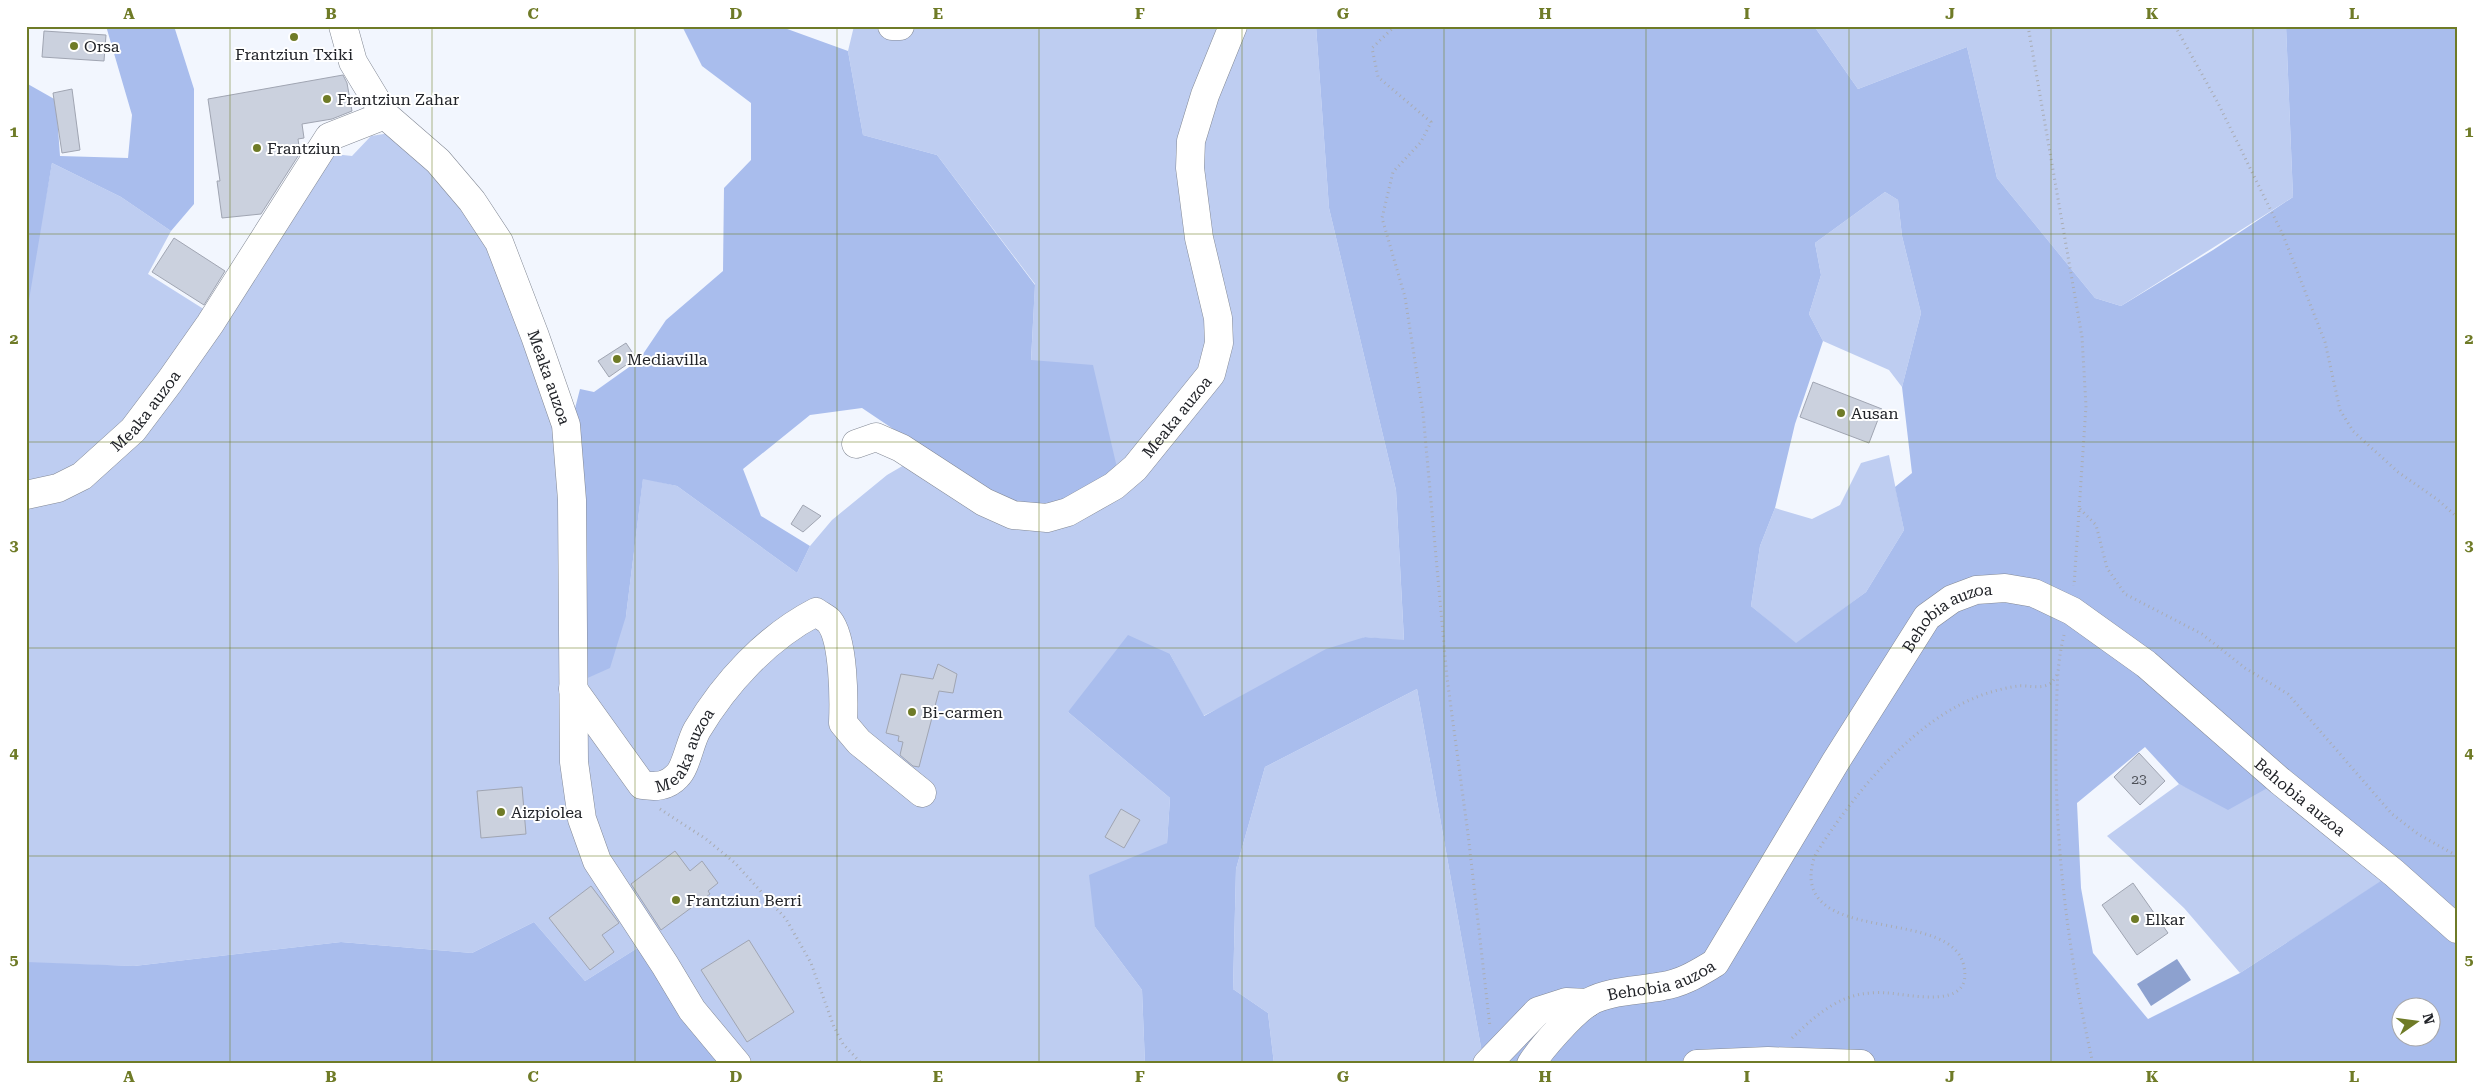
<svg xmlns="http://www.w3.org/2000/svg" width="2483" height="1090" font-family="'Roboto Serif',serif">
<style>
.green{fill:#becdf1}
.forest{fill:#a9bded;fill-rule:evenodd}
.water{fill:#8da1cf}
.building{fill:#cbd1de;stroke:#a0a5b2}
.lines{fill:none;stroke-linecap:round;stroke-linejoin:round}
.minor-casing{stroke:#838995;stroke-width:29}
.path{stroke:#a9acb3;stroke-width:3;stroke-dasharray:1 4;stroke-linecap:butt}
.minor{stroke:#fff;stroke-width:28}
.grid{fill:none;stroke:#6f7b27;stroke-width:1;stroke-opacity:0.55}
.poi-dot{fill:#6f7b27;stroke:#fff;stroke-width:2}
.labels{text-anchor:middle;dominant-baseline:central;stroke-width:4;stroke-linejoin:round;paint-order:stroke}
.number-label{font-size:14px;fill:#4c4f56}
.poi-label{font-size:16px;fill:#222429;stroke:#fff;text-anchor:start}
.street-label{font-size:16px;fill:#222429;stroke:#fff}
.neatline{fill:none;stroke:#6f7b27;stroke-width:2}
.grid-label{font-size:16px;text-anchor:middle;font-weight:bold;fill:#6f7b27}
</style>
<rect width="100%" height="100%" fill="#f2f6fe"/>
<g class="green">
<polygon points="854,26 1316,26 1329,208 1396,490 1404,641 1365,637 1203,716 1170,654 1068,712 1170,798 1167,843 1095,927 1142,990 1145,1064 722,1064 639,947 585,981 534,922 472,953 341,942 134,966 26,963 26,306 52,163 121,197 171,231 148,274 221,320 334,154 352,156 371,136 390,133 434,165 494,248 626,616 643,478 677,486 797,573 810,546 832,520 887,475 911,461 1031,361 1035,284 937,155 863,135 848,51"/>
<polygon points="1814,26 2286,26 2293,197 2121,306 2095,298 1997,178 1967,47 1858,89"/>
<polygon points="1885,192 1898,200 1902,236 1921,313 1902,387 1889,370 1823,341 1809,314 1821,275 1815,243"/>
<polygon points="1889,455 1904,530 1866,592 1796,644 1751,606 1760,546 1775,508 1812,519 1840,505 1861,463"/>
<polygon points="1417,689 1484,1064 1274,1064 1268,1013 1233,989 1236,869 1265,767"/>
<polygon points="2280,781 2394,873 2240,973 2184,908 2107,836 2179,784 2201,794"/>
</g>
<g class="forest">
<polygon points="106,26 174,26 194,89 194,204 171,231 121,197 52,163 28,306 26,83 56,100 60,156 128,158 132,115"/>
<polygon points="682,26 779,26 848,51 863,135 937,155 1035,285 1031,360 1093,365 1118,472 1040,511 1006,505 862,408 810,415 743,469 761,516 810,546 797,573 677,486 643,479 626,616 610,668 583,680 571,424 580,389 594,392 639,360 666,320 723,271 724,188 751,160 751,103 702,66"/>
<path d="M1316,26H1814L1858,89L1967,47L1997,178L2095,298L2121,306L2213,250L2293,197L2286,26H2457V1064H1484L1417,689L1265,767L1236,869L1233,989L1268,1013L1274,1064H1145L1142,990L1095,927L1089,875L1167,843L1170,798L1068,712L1128,635L1170,654L1204,716L1326,649L1365,637L1404,640L1396,490L1329,208ZM1885,192L1898,200L1902,236L1921,313L1902,387L1912,473L1895,487L1904,530L1866,592L1796,643L1751,606L1760,546L1775,508L1795,424L1823,341L1809,314L1821,275L1815,243ZM2145,747L2179,784L2228,810L2280,781L2393,873L2240,973L2148,1019L2093,953L2081,888L2077,803ZM2400,1008H2430V1038H2400Z"/>
<polygon points="534,922 585,981 639,947 722,1064 26,1064 26,962 134,966 341,942 472,953"/>
</g>
<polygon class="water" points="2177,959 2191,980 2151,1006 2137,984"/>
<g class="building">
<polygon points="44,31 106,35 104,61 42,57"/>
<polygon points="343,75 347,83 352,111 332,119 302,124 304,138 298,139 300,153 261,214 222,218 217,181 220,181 208,99"/>
<polygon points="72,89 80,150 62,153 53,93"/>
<polygon points="174,238 225,271 204,305 152,272"/>
<polygon points="626,343 636,358 609,377 598,361"/>
<polygon points="1813,382 1882,409 1869,443 1800,417"/>
<polygon points="803,505 821,516 803,532 791,524"/>
<polygon points="938,664 957,674 953,693 939,691 919,767 913,766 900,755 903,742 898,741 899,736 886,733 901,674 933,679"/>
<polygon points="2139,753 2165,781 2140,805 2114,777"/>
<polygon points="522,787 526,834 481,838 477,791"/>
<polygon points="1121,809 1140,820 1124,848 1105,837"/>
<polygon points="675,851 690,871 702,861 718,883 708,891 710,894 661,930 631,884"/>
<polygon points="2133,883 2168,933 2137,955 2102,905"/>
<polygon points="591,886 619,923 602,935 614,952 590,970 549,918"/>
<polygon points="749,940 794,1012 747,1042 701,970"/>
</g>
<g class="lines">
<g class="minor-casing">
<g id="minor">
<polyline points="892,26 900,26"/>
<path id="s1" d="M385,115L438,161L472,201L499,242L535,336L566,425L572,500L574,762L582,819L597,861L665,965L692,1010L737,1064"/>
<path id="s2" d="M856,444L876,437L901,448L984,502L1013,515L1047,518L1068,512L1114,486L1135,468L1211,374L1219,343L1218,318L1199,238L1190,168L1191,141L1205,95L1233,26"/>
<path id="s3" d="M26,495L58,488L82,476L133,430L170,381L210,324L329,137L385,115L353,62L343,26"/>
<path id="s4" d="M573,689L642,785C655,787 667,787 677,776C686,768 690,742 697,730C725,683 766,638 816,612C820,615 826,618 829,621C844,639 844,700 843,723L859,742L922,793"/>
<polyline points="1487,1064 1538,1011 1566,1002 1588,1003"/>
<path id="s5" d="M1531,1064C1542,1047 1572,1013 1589,1002C1610,990 1640,991 1663,986C1683,983 1698,973 1715,963L1836,761L1927,617L1952,599L1976,590L2005,588L2034,593L2072,611L2146,664L2280,781L2394,873L2457,929"/>
<polyline points="1697,1064 1768,1061 1861,1064"/>
</g>
</g>
<g class="path">
<polyline points="1395,26 1372,48 1378,77 1431,122 1421,142 1393,172 1382,218 1405,297 1423,413 1447,678 1468,834 1490,1027"/>
<polyline points="2028,26 2082,337 2086,406 2074,586"/>
<polyline points="2175,26 2218,103 2283,235 2325,342 2340,410 2353,431 2398,472 2438,500 2457,517"/>
<polyline points="2080,509 2096,525 2107,568 2125,594 2202,634 2245,668 2288,694 2392,814 2418,834 2457,856"/>
<path d="M2064,635C2056,666 2057,698 2056,729C2054,842 2068,954 2093,1064"/>
<polyline points="660,809 706,839 735,863 786,919 811,963 834,1027 843,1044 862,1064"/>
<path d="M1792,1038C1812,1019 1832,1000 1861,994C1869,993 1879,992 1887,993C1909,994 1973,1011 1964,967C1954,909 1813,943 1811,877C1811,869 1813,858 1817,852C1850,800 1900,738 1954,708C1973,697 1996,689 2018,686C2028,685 2041,690 2051,683C2053,681 2056,676 2057,674"/>
</g>
<use href="#minor" class="minor"/>
</g>
<path class="grid" d="M230,26V1064M432,26V1064M635,26V1064M837,26V1064M1039,26V1064M1242,26V1064M1444,26V1064M1646,26V1064M1849,26V1064M2051,26V1064M2253,26V1064M26,234H2457M26,442H2457M26,648H2457M26,856H2457"/>
<g class="poi-dot">
<circle cx="294" cy="37" r="5"/>
<circle cx="74" cy="46" r="5"/>
<circle cx="327" cy="99" r="5"/>
<circle cx="257" cy="148" r="5"/>
<circle cx="617" cy="359" r="5"/>
<circle cx="1841" cy="413" r="5"/>
<circle cx="912" cy="712" r="5"/>
<circle cx="501" cy="812" r="5"/>
<circle cx="676" cy="900" r="5"/>
<circle cx="2135" cy="919" r="5"/>
</g>
<g class="labels">
<g class="number-label">
<text x="2139" y="779">23</text>
</g>
<g class="poi-label">
<text x="84" y="46">Orsa</text>
<text x="294" y="54" text-anchor="middle">Frantziun Txiki</text>
<text x="337" y="99">Frantziun Zahar</text>
<text x="267" y="148">Frantziun</text>
<text x="627" y="359">Mediavilla</text>
<text x="1851" y="413">Ausan</text>
<text x="922" y="712">Bi-carmen</text>
<text x="511" y="812">Aizpiolea</text>
<text x="686" y="900">Frantziun Berri</text>
<text x="2145" y="919">Elkar</text>
</g>
<g class="street-label">
<text stroke="none"><textPath href="#s1" startOffset="316">Meaka auzoa</textPath></text>
<text stroke="none"><textPath href="#s3" startOffset="151">Meaka auzoa</textPath></text>
<text stroke="none"><textPath href="#s2" startOffset="382">Meaka auzoa</textPath></text>
<text stroke="none"><textPath href="#s5" startOffset="641">Behobia auzoa</textPath></text>
<text stroke="none"><textPath href="#s4" startOffset="181">Meaka auzoa</textPath></text>
<text stroke="none"><textPath href="#s5" startOffset="1076">Behobia auzoa</textPath></text>
<text stroke="none"><textPath href="#s5" startOffset="161">Behobia auzoa</textPath></text>
</g>
</g>
<rect width="2483" height="1090" fill="none" stroke="#ffffff" stroke-width="55"/>
<g transform="translate(2416 1022) rotate(76)"><circle r="24" fill="#ffffff" stroke="#a7a7a9"/>
<path d="M0-4L9 19L0 12L-9 19Z" fill="#6f7b27"/>
<text y="-8" font-size="14" font-weight="bold" text-anchor="middle" fill="#222429">N</text>
</g>
<rect x="28" y="28" width="2428" height="1034" class="neatline"/>
<g class="grid-label">
<text x="129" y="19">A</text>
<text x="331" y="19">B</text>
<text x="533" y="19">C</text>
<text x="736" y="19">D</text>
<text x="938" y="19">E</text>
<text x="1140" y="19">F</text>
<text x="1343" y="19">G</text>
<text x="1545" y="19">H</text>
<text x="1747" y="19">I</text>
<text x="1950" y="19">J</text>
<text x="2152" y="19">K</text>
<text x="2354" y="19">L</text>
<text x="14" y="137">1</text>
<text x="2469" y="137">1</text>
<text x="14" y="344">2</text>
<text x="2469" y="344">2</text>
<text x="14" y="551">3</text>
<text x="2469" y="551">3</text>
<text x="14" y="758">4</text>
<text x="2469" y="758">4</text>
<text x="14" y="965">5</text>
<text x="2469" y="965">5</text>
<text x="129" y="1082">A</text>
<text x="331" y="1082">B</text>
<text x="533" y="1082">C</text>
<text x="736" y="1082">D</text>
<text x="938" y="1082">E</text>
<text x="1140" y="1082">F</text>
<text x="1343" y="1082">G</text>
<text x="1545" y="1082">H</text>
<text x="1747" y="1082">I</text>
<text x="1950" y="1082">J</text>
<text x="2152" y="1082">K</text>
<text x="2354" y="1082">L</text>
</g>
</svg>
